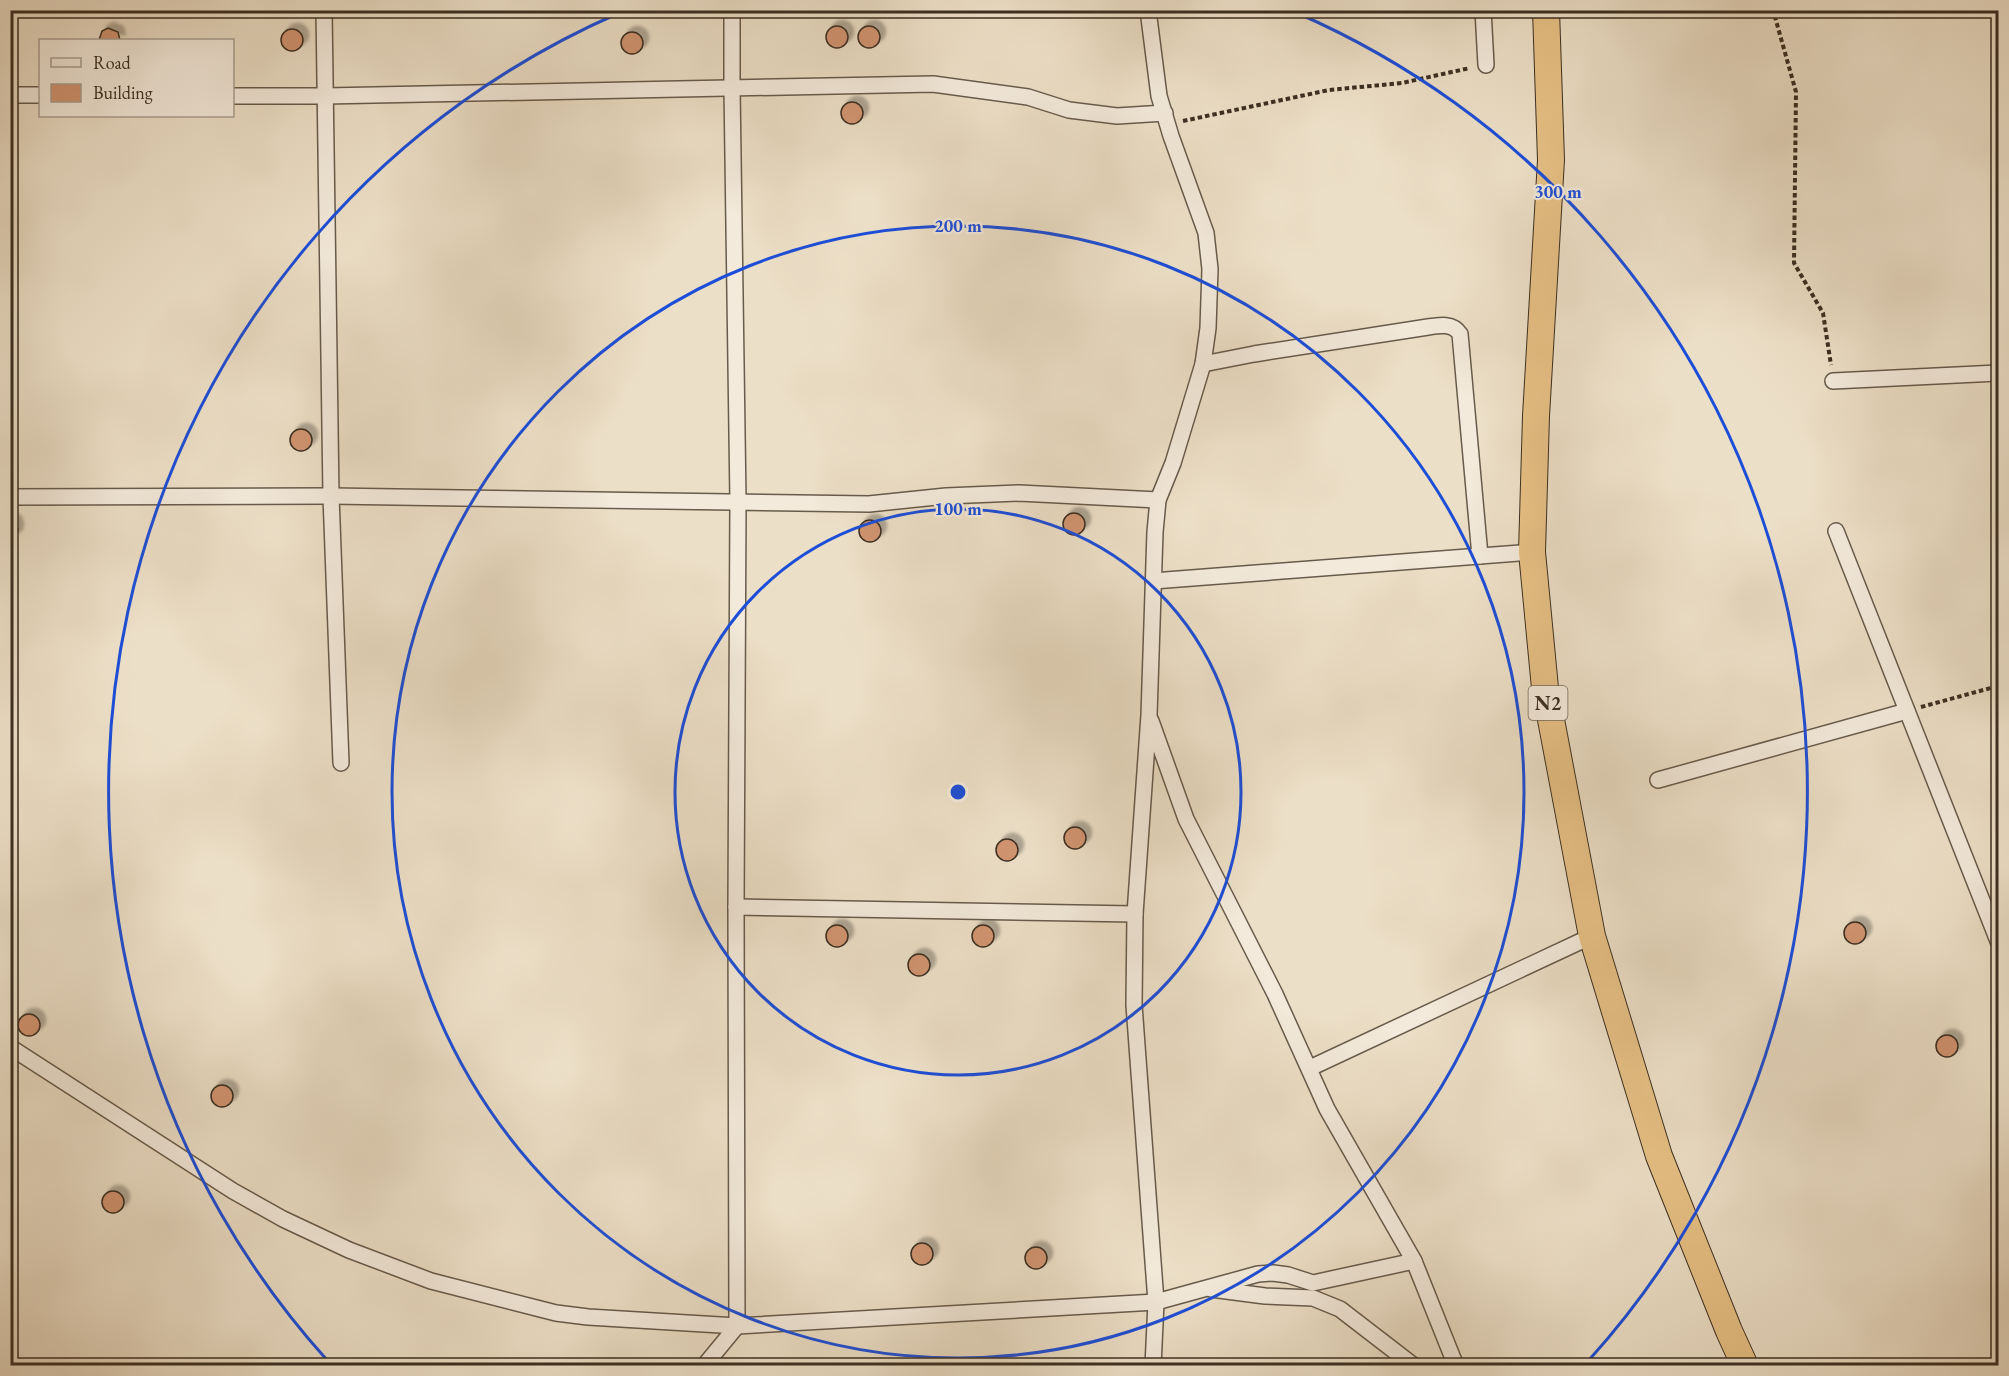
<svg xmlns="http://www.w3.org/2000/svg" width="2009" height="1376" font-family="'EB Garamond',serif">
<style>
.building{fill:#d19471;stroke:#3b2f22;stroke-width:1.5;filter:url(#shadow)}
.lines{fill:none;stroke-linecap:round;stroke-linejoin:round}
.minor-casing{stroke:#675b4b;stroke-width:18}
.trunk-casing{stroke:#3b2f22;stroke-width:28}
.path{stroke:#3b2f22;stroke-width:4;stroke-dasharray:4.5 3;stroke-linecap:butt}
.minor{stroke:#f3eadb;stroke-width:15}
.trunk{stroke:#e6c084;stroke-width:26}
.ring{fill:none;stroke:#1d4ed8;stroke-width:3}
.labels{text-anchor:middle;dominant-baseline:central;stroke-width:4.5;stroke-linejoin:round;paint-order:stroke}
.shield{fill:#f3eadb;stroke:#72675a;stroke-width:1.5}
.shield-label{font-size:20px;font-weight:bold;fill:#3b2f22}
.centre{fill:#1d4ed8;stroke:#f3eadb;stroke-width:3}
.ring-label{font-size:18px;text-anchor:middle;font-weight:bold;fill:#1d4ed8;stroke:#f3eadb;stroke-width:4.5;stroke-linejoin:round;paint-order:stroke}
</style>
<defs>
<filter id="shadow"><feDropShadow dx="5.5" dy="-5.5" stdDeviation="1.5" flood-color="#0004"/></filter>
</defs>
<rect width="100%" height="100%" fill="#ecdfc7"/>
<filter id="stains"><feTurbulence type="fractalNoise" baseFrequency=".00333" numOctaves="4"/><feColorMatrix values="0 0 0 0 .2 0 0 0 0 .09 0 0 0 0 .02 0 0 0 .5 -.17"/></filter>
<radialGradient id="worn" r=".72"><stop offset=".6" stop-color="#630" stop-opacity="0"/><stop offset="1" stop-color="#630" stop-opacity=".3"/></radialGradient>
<g class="building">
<circle cx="869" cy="37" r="11"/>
<circle cx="837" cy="37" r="11"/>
<polygon points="108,28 118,32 120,40 99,40 102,31"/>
<circle cx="292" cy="40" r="11"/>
<circle cx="632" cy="43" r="11"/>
<circle cx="852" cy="113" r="11"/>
<circle cx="301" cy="440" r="11"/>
<circle cx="1074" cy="524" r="11"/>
<polygon points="10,519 16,522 18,529 17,535 10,540"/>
<circle cx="870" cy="531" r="11"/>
<circle cx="1075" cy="838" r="11"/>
<circle cx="1007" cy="850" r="11"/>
<circle cx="1855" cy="933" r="11"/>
<circle cx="983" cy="936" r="11"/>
<circle cx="837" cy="936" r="11"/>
<circle cx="919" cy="965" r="11"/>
<circle cx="29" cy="1025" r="11"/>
<circle cx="1947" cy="1046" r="11"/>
<circle cx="222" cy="1096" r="11"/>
<circle cx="113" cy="1202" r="11"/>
<circle cx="922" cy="1254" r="11"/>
<circle cx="1036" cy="1258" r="11"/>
</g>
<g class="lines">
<g class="minor-casing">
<g id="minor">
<polyline points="324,10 331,496 341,763"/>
<polyline points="1148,10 1159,96 1171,136 1206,233 1210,269 1208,328 1203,364 1173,463 1158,500 1155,532 1149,715 1135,914 1134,1005 1156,1302 1153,1366"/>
<polyline points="1483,10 1486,65"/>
<polyline points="10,95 40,95"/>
<polyline points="232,96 325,96 933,84 1028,97 1069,110 1117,116 1165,113"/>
<path d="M1203,364L1254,354L1428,327C1440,325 1453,323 1460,334L1480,556"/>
<polyline points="1833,381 1998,373"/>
<polyline points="10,497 331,496 869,504 946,496 1019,493 1158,500"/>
<polyline points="1836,531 1998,941"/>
<polyline points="1153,581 1532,552"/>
<polyline points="1151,721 1186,819 1275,994 1327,1109 1414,1261 1456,1366"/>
<polyline points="1658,780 1907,711"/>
<polyline points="736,907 1135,914"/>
<polyline points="10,1047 233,1191 283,1219 349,1250 431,1281 556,1313 588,1317 737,1326 1156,1302 1258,1274 1273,1273 1288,1275 1313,1283 1414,1261"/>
<polyline points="1310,1068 1592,936"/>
<polyline points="1211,1289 1265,1296 1313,1298 1340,1309 1414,1366"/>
<polyline points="704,1366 737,1326 736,907 738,501 732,88 732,10"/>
</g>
</g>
<g class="trunk-casing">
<polyline id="trunk" points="1546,10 1551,160 1536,416 1532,552 1545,688 1592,936 1659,1156 1729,1331 1745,1366"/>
</g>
<g class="path">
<polyline points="1770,10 1775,17 1796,92 1794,263 1823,313 1831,365"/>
<polyline points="1183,121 1329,90 1402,83 1470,68"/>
<polyline points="1921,707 1998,686"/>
</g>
<use href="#minor" class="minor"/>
<use href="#trunk" class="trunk"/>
</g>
<g class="ring">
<circle cx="958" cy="792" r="283"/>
<circle cx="958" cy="792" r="566"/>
<path d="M327 1360A849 849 0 0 1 619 13M1297 13A849 849 0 0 1 1589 1360"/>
</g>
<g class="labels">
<rect class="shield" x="1528.5" y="686" width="39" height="34" rx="4.5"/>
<g class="shield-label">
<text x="1548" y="703">N2</text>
</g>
</g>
<circle cx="958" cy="792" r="9" class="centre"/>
<g class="ring-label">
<text x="1558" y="198">300 m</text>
<text x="958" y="232">200 m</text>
<text x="958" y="515">100 m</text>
</g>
<rect width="2009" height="1376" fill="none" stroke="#ecdfc7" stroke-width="36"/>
<rect x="12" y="12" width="1985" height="1352" fill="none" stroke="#3b2f22" stroke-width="3"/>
<rect x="18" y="18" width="1973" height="1340" fill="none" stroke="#3b2f22" stroke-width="1.5"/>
<rect x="39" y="39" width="195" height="78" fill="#f3eadb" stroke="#a99f91" stroke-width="1.5"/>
<rect x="51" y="58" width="30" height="9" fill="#f3eadb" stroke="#a99f91" stroke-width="1.5"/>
<text x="93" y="69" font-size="18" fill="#3b2f22">Road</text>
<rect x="51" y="84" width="30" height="18" fill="#d19471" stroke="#a99f91" stroke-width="1.5"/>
<text x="93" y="99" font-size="18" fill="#3b2f22">Building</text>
<rect width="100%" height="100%" filter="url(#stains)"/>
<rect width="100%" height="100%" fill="url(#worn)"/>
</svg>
